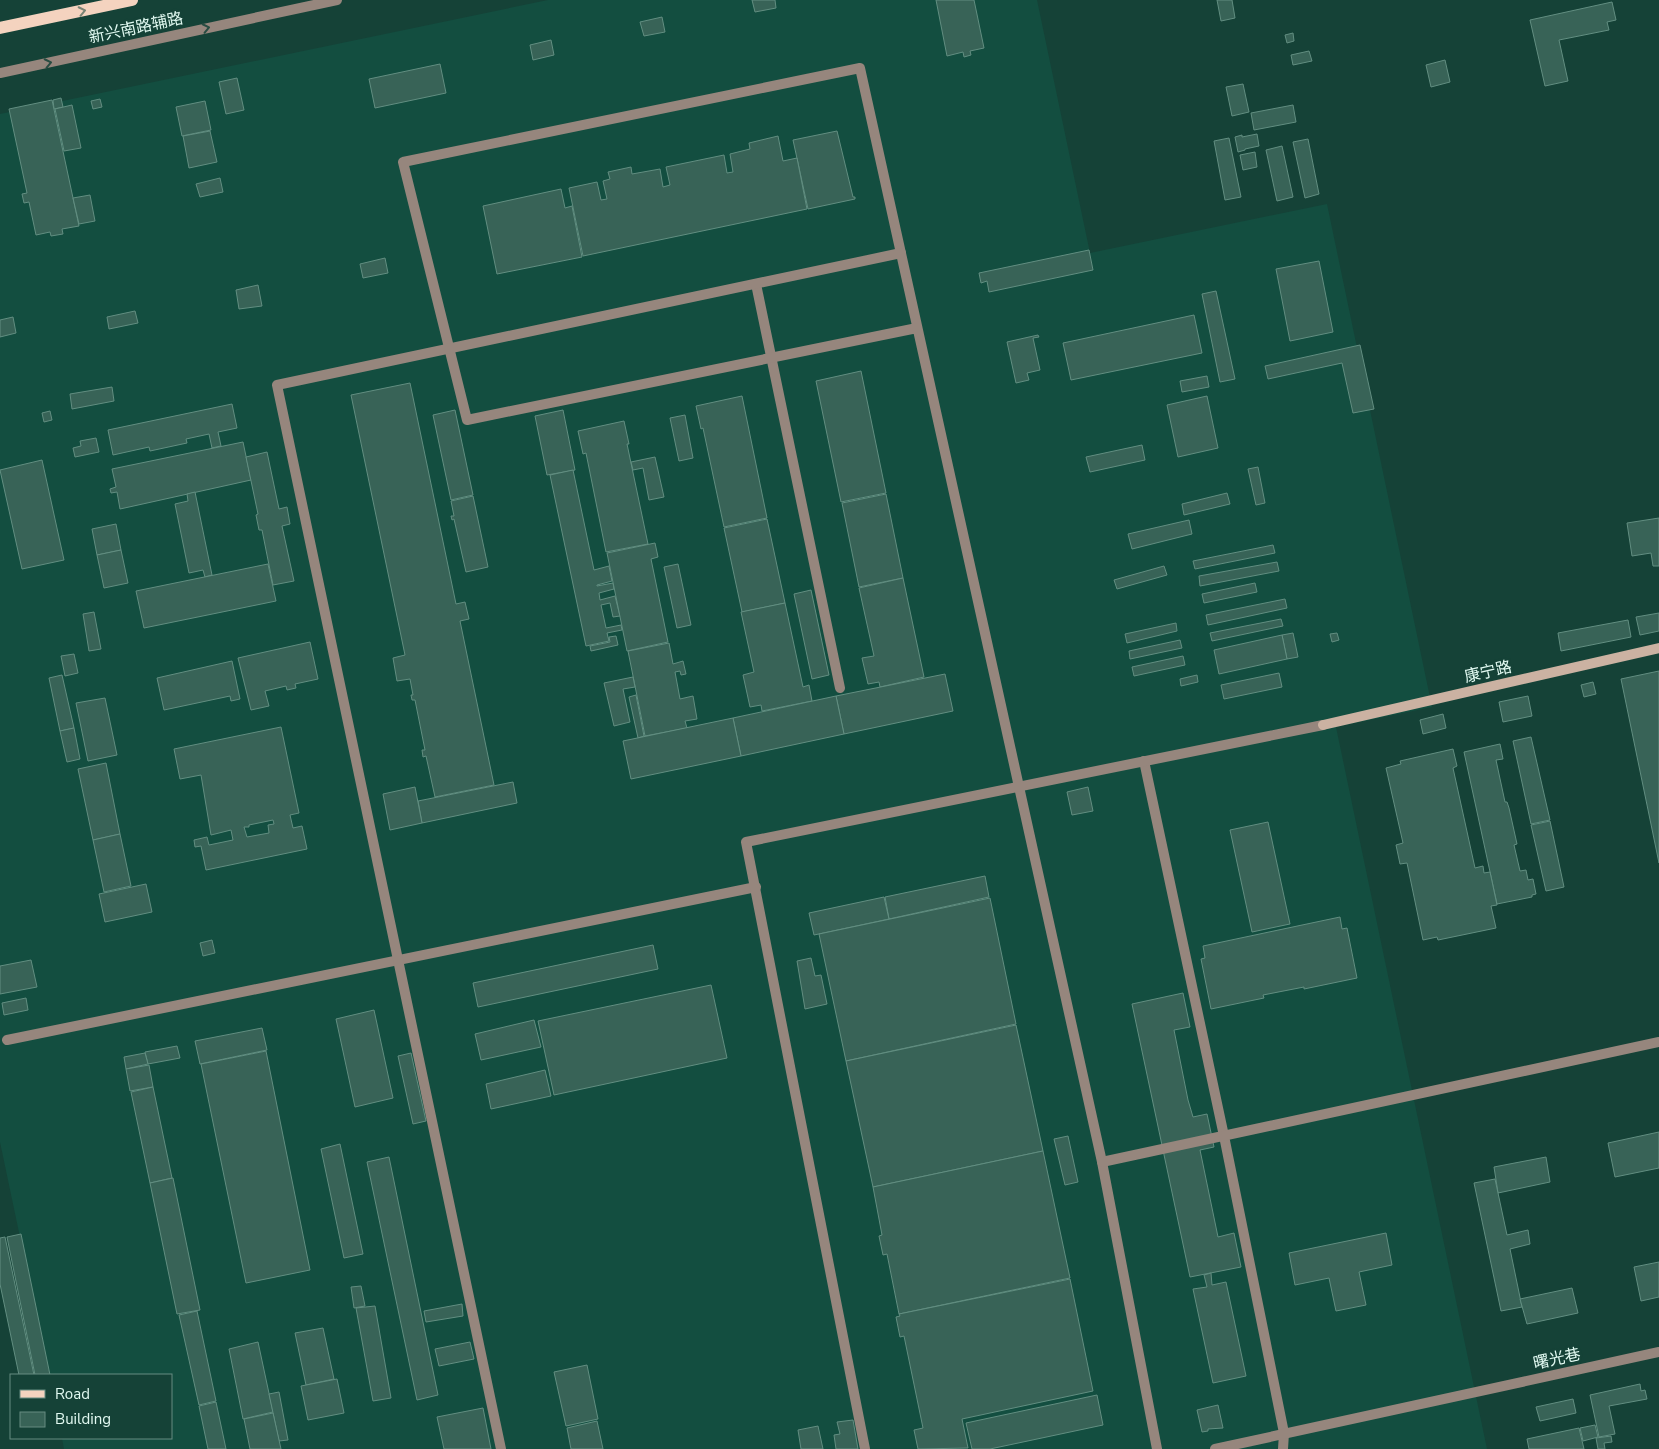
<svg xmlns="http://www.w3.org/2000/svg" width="1659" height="1449" font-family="'Nunito Sans','Noto Sans SC',sans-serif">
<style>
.built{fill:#134e40}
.building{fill:#386357;stroke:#628e81;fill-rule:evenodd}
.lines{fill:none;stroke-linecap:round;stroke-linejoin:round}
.street{stroke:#96867d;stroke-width:10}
.secondary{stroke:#cbb2a2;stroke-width:10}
.primary{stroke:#f4d3bf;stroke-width:12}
.oneway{stroke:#798374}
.oneway2{stroke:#284c42}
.labels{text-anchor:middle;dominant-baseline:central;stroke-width:5;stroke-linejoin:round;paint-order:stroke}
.street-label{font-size:16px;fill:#e1f9f1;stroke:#154237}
</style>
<rect width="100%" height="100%" fill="#154237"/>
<polygon class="built" points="548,0 1037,0 1090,253 1327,204 1432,707 1336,727 1487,1449 64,1449 62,1438 171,1438 171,1375 49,1375 0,1142 0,114"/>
<g class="building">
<polygon points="752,0 775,0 776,8 755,12"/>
<polygon points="936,0 974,0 984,48 970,51 971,55 964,57 963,52 947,56"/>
<polygon points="1217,0 1232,0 1235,18 1221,21"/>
<polygon points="1612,2 1616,20 1607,22 1609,30 1559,40 1568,81 1545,86 1530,20"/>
<polygon points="662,17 665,32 644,36 640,22"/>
<polygon points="1293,33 1294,41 1287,43 1285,35"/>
<polygon points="551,40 554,55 533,60 530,45"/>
<polygon points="1309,51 1312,61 1293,65 1291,55"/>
<polygon points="1445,60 1450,82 1431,87 1426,65"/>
<polygon points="440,64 446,93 375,108 369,79"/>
<polygon points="237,78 244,110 226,114 219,82"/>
<polygon points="1243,84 1249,112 1232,116 1226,87"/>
<polygon points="61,98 63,107 54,109 53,100"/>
<polygon points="100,99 102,107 93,109 91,101"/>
<polygon points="52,100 79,226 62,229 63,234 51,236 50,232 36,235 29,202 24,203 22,194 27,193 9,109"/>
<polygon points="205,101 211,130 182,136 176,107"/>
<polygon points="72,105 81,148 64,151 55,109"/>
<polygon points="1293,105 1296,122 1254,130 1251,113"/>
<polygon points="210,131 217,162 189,168 183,136"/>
<polygon points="837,131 853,197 855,197 855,199 808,209 793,140"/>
<polygon points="1257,134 1259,146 1245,149 1245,150 1238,152 1235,137 1242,135 1242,137"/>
<polygon points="778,136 783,161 797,158 807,209 583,256 569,188 597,182 601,200 607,199 603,181 610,179 608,172 631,167 632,174 660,169 663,187 670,185 666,167 724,155 727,173 733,172 730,154 750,149 749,143"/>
<polygon points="1229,138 1241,197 1225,200 1214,141"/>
<polygon points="1308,139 1319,194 1305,198 1293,142"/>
<polygon points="1282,146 1293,197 1277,201 1266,150"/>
<polygon points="1255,152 1257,167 1243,170 1240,155"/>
<polygon points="220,178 223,192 200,197 196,184"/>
<polygon points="561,189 565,208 572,206 582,257 497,274 483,206"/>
<polygon points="90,195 95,221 79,224 73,198"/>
<polygon points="1089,250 1093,270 989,292 987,281 981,283 979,273"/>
<polygon points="385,258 388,273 363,278 360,264"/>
<polygon points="1319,261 1333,332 1290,341 1276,269"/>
<polygon points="258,285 262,306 239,309 236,290"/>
<polygon points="1216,291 1235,379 1220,382 1202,294"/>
<polygon points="135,311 138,323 109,329 107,317"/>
<polygon points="1194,315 1202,353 1071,380 1063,343"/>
<polygon points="13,317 16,333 0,337 0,320"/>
<polygon points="1038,335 1039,337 1033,338 1040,370 1027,373 1029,380 1016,383 1007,342"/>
<polygon points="1360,345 1374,409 1353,413 1342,363 1268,379 1265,366"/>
<polygon points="861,371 886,493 841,502 816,381"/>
<polygon points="1207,376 1209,387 1182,392 1180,381"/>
<polygon points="410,383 456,604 465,602 469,619 460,621 494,785 435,797 426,756 423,757 422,750 425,750 415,700 412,700 411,695 413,695 410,679 397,681 393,658 405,655 351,395"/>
<polygon points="112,387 114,401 72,409 70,394"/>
<polygon points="742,396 767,518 724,527 703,428 701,429 696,406"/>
<polygon points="1207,396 1218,448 1178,457 1167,405"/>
<polygon points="232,404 237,428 218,432 221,446 212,448 209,434 186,439 187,443 150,451 149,447 113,455 108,430"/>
<polygon points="455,410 473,495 451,500 433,415"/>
<polygon points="563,410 575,470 547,475 535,416"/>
<polygon points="50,411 52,420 44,422 42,413"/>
<polygon points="685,415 693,458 679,461 670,418"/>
<polygon points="624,421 629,444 627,444 648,544 606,552 586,453 583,454 578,431"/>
<polygon points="96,438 99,452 75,457 73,448 81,446 80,441"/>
<polygon points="243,442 251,480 120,509 117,492 111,493 110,489 116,487 112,469"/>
<polygon points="1142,445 1145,460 1090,472 1086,457"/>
<polygon points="267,452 279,509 287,507 290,524 282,526 294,581 273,585 262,530 259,530 256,515 258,514 246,457"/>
<polygon points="655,457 664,497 649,500 643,468 633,470 631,462"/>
<polygon points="42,460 64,560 22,569 0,470"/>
<polygon points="1258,467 1265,503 1256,505 1248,469"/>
<polygon points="573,470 594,570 609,566 612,581 597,585 597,586 613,583 614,589 599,593 600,600 615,596 620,616 613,617 610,603 601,605 606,628 621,625 622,630 607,633 609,641 586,646 550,475"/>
<polygon points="195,492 212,575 205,577 203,570 189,573 175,504 188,501 187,494"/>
<polygon points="1227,493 1230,504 1184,515 1182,504"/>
<polygon points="886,494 903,578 859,587 842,503"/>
<polygon points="473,496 488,567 466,572 454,519 452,520 451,516 454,516 451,501"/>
<polygon points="1659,518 1659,566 1653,566 1651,553 1632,556 1627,523"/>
<polygon points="767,519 785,603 742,612 724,528"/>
<polygon points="1189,520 1192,534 1132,549 1128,534"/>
<polygon points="116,524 121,550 97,555 92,529"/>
<polygon points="655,543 658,557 651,559 668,642 627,651 607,553"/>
<polygon points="1273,545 1275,553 1195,569 1193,561"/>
<polygon points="121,550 128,583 104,588 97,555"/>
<polygon points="1277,562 1279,571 1200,586 1199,576"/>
<polygon points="268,564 276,601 144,628 136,591"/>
<polygon points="678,564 691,625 677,628 664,567"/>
<polygon points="1164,566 1167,575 1117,589 1114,580"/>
<polygon points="903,578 924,677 880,687 879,682 868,684 862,658 874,656 859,588"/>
<polygon points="1255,583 1257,592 1204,603 1202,594"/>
<polygon points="811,590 829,675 812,679 794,594"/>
<polygon points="1285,599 1287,608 1208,625 1206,615"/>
<polygon points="785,603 803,687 809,685 812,701 762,711 761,705 750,707 743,675 754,672 741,612"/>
<polygon points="94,612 101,649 89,651 83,614"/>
<polygon points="1659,613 1659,631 1640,635 1636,617"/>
<polygon points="1281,619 1283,626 1212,641 1210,633"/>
<polygon points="1628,620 1631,637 1561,651 1558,633"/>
<polygon points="1176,623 1177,631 1127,643 1125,634"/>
<polygon points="1293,633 1298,657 1287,659 1282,635"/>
<polygon points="1337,633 1339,640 1332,642 1330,634"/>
<polygon points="1282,635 1287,659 1219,674 1214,650"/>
<polygon points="616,636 618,645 591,651 590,646 610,642 609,637"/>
<polygon points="1180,640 1182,648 1130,659 1129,651"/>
<polygon points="310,642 318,679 295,684 296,688 287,690 286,686 265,691 269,706 251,710 238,658"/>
<polygon points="669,643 673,664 683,661 686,674 681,675 680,671 675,672 680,699 693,696 697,719 685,721 687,728 645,736 628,651"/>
<polygon points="74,654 78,673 65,676 61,656"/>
<polygon points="1183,656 1185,665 1134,676 1132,667"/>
<polygon points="232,661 240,699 231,701 230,696 164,710 157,678"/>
<polygon points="1659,671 1659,863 1621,679"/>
<polygon points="1279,673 1282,687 1224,699 1221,685"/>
<polygon points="945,674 953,711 844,734 836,696"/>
<polygon points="62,675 74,728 60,731 49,678"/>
<polygon points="1197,675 1198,682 1181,686 1180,679"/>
<polygon points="633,677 635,687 623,689 630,722 614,726 604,683"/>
<polygon points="1593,682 1596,694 1584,697 1581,685"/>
<polygon points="636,695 644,736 638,738 629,697"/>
<polygon points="836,696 844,734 741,756 733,718"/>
<polygon points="1528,696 1532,716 1503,722 1499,702"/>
<polygon points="105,698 117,755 88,761 76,703"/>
<polygon points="1443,714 1446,728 1423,734 1420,720"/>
<polygon points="733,718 741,756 631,779 623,741"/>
<path d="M281,727L299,813L290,815L293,828L302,826L307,849L206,870L201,846L195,847L194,840L207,837L209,845L233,840L231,830L211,835L201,775L180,779L174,749ZM273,820L274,824L268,825L269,833L247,837L244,827H249V825Z"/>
<polygon points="74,728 80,759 67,762 60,731"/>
<polygon points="1531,737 1550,820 1531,824 1513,741"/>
<polygon points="1500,744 1503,759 1496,760 1505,802 1507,802 1509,808 1517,844 1514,845 1520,871 1526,870 1528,880 1533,879 1536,894 1532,895 1532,897 1497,904 1464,752"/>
<polygon points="1453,749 1457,766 1453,768 1475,868 1483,866 1484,873 1490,872 1497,905 1491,906 1496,928 1438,940 1437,937 1423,940 1407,863 1400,864 1396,845 1403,843 1386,768 1401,764 1400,761"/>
<polygon points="106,763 120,834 93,840 78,769"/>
<polygon points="513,782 517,803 422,823 418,801"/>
<polygon points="415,787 422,823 390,830 383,794"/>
<polygon points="1088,787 1093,811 1072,815 1067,792"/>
<polygon points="1550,821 1564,887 1546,891 1531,825"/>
<polygon points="1268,822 1290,924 1252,932 1230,830"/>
<polygon points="120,834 131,886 104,892 93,840"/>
<polygon points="985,876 989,897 889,919 885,897"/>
<polygon points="146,884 152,912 105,922 99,894"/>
<polygon points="884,897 889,919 814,935 809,913"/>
<polygon points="990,898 1016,1024 846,1061 819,934"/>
<polygon points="1340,917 1342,929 1347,928 1357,978 1304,989 1304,987 1263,995 1264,998 1211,1009 1201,959 1205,958 1203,946"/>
<polygon points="212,940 215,953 203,956 200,943"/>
<polygon points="653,945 658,969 478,1007 473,983"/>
<polygon points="811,958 815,976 821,975 827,1004 805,1009 797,961"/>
<polygon points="31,960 37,987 0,994 0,966"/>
<polygon points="711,985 727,1058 554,1095 538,1021"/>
<polygon points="1183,993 1190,1027 1174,1030 1188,1100 1193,1117 1207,1114 1214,1147 1200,1150 1218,1237 1234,1233 1241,1267 1190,1277 1132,1004"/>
<polygon points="26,998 28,1010 4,1015 2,1003"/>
<polygon points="374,1010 393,1098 355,1107 336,1019"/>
<polygon points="534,1020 541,1047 481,1060 475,1034"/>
<polygon points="1016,1025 1043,1151 873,1187 846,1061"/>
<polygon points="262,1028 267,1050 200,1064 195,1041"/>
<polygon points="177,1046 180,1058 148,1064 145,1052"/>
<polygon points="266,1051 310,1270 246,1283 201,1064"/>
<polygon points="145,1053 148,1064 126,1069 124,1057"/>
<polygon points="411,1053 426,1121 413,1124 398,1056"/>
<polygon points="149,1065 153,1087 130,1091 126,1069"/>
<polygon points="545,1070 551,1096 491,1109 486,1084"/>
<polygon points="153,1087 172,1178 150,1183 131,1092"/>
<polygon points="1659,1132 1659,1168 1615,1177 1608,1143"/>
<polygon points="1068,1136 1078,1182 1065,1185 1054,1139"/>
<polygon points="340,1144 363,1254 344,1258 321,1149"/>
<polygon points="1043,1151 1070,1278 899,1314 887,1254 883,1255 879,1236 882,1235 873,1187"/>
<polygon points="389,1157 438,1395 417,1400 367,1162"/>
<polygon points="1546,1157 1550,1182 1498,1193 1494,1167"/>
<polygon points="173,1178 200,1310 177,1314 150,1183"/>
<polygon points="1495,1179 1507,1235 1528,1230 1530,1244 1510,1249 1522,1307 1501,1311 1474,1183"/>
<polygon points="1386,1233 1392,1265 1359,1272 1366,1305 1336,1311 1329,1278 1295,1285 1289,1253"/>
<polygon points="21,1234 50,1375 35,1375 7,1237"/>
<polygon points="5,1237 34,1375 19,1375 0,1284 0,1238"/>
<polygon points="1659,1262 1659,1297 1641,1301 1634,1267"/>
<polygon points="1211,1273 1212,1285 1226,1282 1246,1376 1213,1383 1193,1289 1207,1287 1204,1275"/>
<polygon points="1070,1279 1093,1391 962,1419 968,1448 918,1449 914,1430 923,1428 904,1336 900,1337 896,1317 900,1316 899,1314"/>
<polygon points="361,1286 365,1306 354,1308 351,1287"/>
<polygon points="1572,1288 1578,1313 1527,1324 1520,1299"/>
<polygon points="462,1304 463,1316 426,1322 424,1311"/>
<polygon points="375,1306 391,1398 373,1401 356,1308"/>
<polygon points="197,1311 216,1401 199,1405 179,1315"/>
<polygon points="323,1328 334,1379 306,1385 295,1333"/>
<polygon points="258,1342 273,1412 243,1419 229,1349"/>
<polygon points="470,1342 474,1359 439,1366 435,1349"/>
<polygon points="1567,1351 1569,1359 1561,1360 1559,1353"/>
<polygon points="587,1365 598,1419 566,1426 554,1372"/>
<polygon points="337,1379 344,1413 308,1420 301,1386"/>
<polygon points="1640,1384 1641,1391 1645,1390 1647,1399 1609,1406 1615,1434 1599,1437 1590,1395"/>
<polygon points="279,1392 288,1440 279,1441 269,1394"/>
<polygon points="1097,1395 1103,1425 990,1449 972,1449 966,1423"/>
<polygon points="1573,1399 1576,1413 1540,1421 1536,1407"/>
<polygon points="216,1402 226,1449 208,1449 199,1406"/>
<polygon points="1218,1405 1223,1428 1208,1429 1208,1431 1202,1432 1197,1410"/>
<polygon points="483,1408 491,1449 444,1449 437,1417"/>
<polygon points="273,1413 281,1449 250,1449 244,1419"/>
<polygon points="853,1420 858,1449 836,1449 834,1435 840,1434 837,1422"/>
<polygon points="597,1421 603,1449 571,1449 567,1428"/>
<polygon points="1595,1425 1598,1437 1583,1441 1580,1428"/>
<polygon points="818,1426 823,1449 801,1449 798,1430"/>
<polygon points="1579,1428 1584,1449 1529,1449 1527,1439"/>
<polygon points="1611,1436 1612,1442 1604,1443 1605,1449 1598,1449 1596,1438"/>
</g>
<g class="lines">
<g class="street">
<polyline points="0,73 337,0"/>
<polyline points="756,284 840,688"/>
<polyline points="917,328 467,420 403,162 860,68 1102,1162 1157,1449"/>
<polyline points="1144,761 1224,1136 1284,1433 1283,1449"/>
<polyline points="7,1040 756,887"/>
<polyline points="1102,1162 1659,1042"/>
<polyline points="501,1449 277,385 901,253"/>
<polyline points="865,1449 746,842 1323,725"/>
<polyline points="1215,1449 1659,1352"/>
</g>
<polyline class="secondary" points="1323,725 1659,648"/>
<polyline class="primary" points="0,28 132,0"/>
</g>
<defs><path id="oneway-chevron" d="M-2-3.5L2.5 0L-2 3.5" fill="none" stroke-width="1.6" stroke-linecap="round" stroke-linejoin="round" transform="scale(1.25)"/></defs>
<use class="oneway" href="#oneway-chevron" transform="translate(82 11) rotate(-12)"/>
<g class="oneway2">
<use href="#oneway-chevron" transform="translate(206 28) rotate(-12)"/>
<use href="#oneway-chevron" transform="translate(48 63) rotate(-12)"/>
</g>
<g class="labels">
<g class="street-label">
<text transform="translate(136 28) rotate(-12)">新兴南路辅路</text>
<text transform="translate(1488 672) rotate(-13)">康宁路</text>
<text transform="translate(1557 1359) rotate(-12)">曙光巷</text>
</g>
</g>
<rect x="10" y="1374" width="162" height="65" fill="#154237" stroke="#678b81"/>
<rect x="20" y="1390" width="25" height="8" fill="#f4d3bf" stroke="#678b81"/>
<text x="55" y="1399" font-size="15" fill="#e1f9f1">Road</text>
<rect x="20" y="1412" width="25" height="15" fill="#386357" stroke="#678b81"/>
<text x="55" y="1424" font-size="15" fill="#e1f9f1">Building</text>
</svg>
